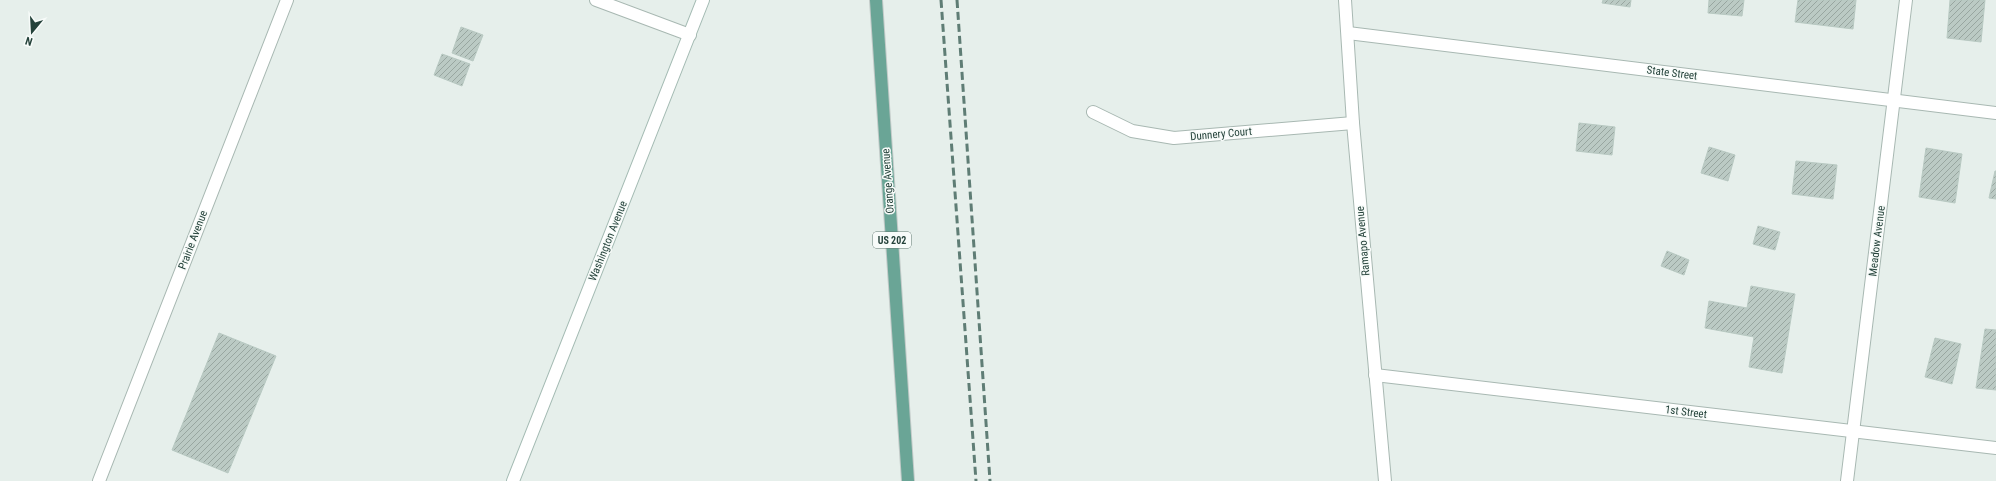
<svg xmlns="http://www.w3.org/2000/svg" width="1996" height="481" font-family="'Roboto Condensed',sans-serif">
<style>
.building{fill:url(#building-hatch);stroke:#b8c9c2}
.lines{fill:none;stroke-linecap:round;stroke-linejoin:round}
.street-casing{stroke:#a8b8b2;stroke-width:14}
.secondary-casing{stroke:#a4bbb3;stroke-width:14}
.primary-casing{stroke:#c2cac8;stroke-width:14}
.street{stroke:#fff;stroke-width:12}
.secondary{stroke:#fff;stroke-width:12}
.primary{stroke:#6aa596;stroke-width:12}
.rail{stroke:#5f7d75;stroke-width:3;stroke-dasharray:8 4;stroke-linecap:butt}
.labels{text-anchor:middle;dominant-baseline:central;stroke-width:3;stroke-linejoin:round;paint-order:stroke}
.shield{fill:#f7fbf9;stroke:#637a73;stroke-width:1}
.shield-label{font-size:10px;font-weight:bold;fill:#24423a}
.street-label{font-size:11px;fill:#24423a;stroke:#f7fbf9}
</style>
<defs>
<pattern id="building-hatch" width="6" height="6" patternUnits="userSpaceOnUse"><rect width="6" height="6" fill="#bbcac4"/><path d="M-1 1l2-2M0 6l6-6M5 7l2-2" fill="none" stroke="#98a6a0"/></pattern>
</defs>
<rect width="100%" height="100%" fill="#e6efeb"/>
<g class="building">
<polygon points="1603,0 1631,0 1630,7 1602,3"/>
<polygon points="1709,0 1744,0 1742,16 1708,13"/>
<polygon points="1798,0 1856,0 1853,29 1795,22"/>
<polygon points="1950,0 1985,0 1981,42 1947,38"/>
<polygon points="461,27 483,35 473,61 452,53"/>
<polygon points="442,54 470,64 462,86 434,75"/>
<polygon points="1579,123 1615,127 1612,155 1576,151"/>
<polygon points="1709,147 1735,155 1728,181 1701,173"/>
<polygon points="1926,148 1962,154 1955,203 1919,197"/>
<polygon points="1796,161 1837,165 1833,199 1792,194"/>
<polygon points="1995,171 1996,171 1996,199 1989,198"/>
<polygon points="1758,226 1780,232 1775,250 1753,244"/>
<polygon points="1667,251 1689,260 1684,275 1661,266"/>
<polygon points="1751,286 1795,294 1782,373 1749,367 1754,337 1705,328 1709,301 1747,308"/>
<polygon points="1985,329 1996,330 1996,390 1976,388"/>
<polygon points="219,333 276,356 228,473 172,450"/>
<polygon points="1935,338 1961,344 1952,384 1925,377"/>
</g>
<g class="lines">
<g class="street-casing">
<g id="street">
<polyline points="596,0 690,35"/>
<polyline points="1345,0 1353,123 1385,481"/>
<polyline points="1348,33 1996,113"/>
<polyline points="1093,112 1132,131 1174,138 1353,123"/>
<polyline points="1375,375 1996,448"/>
<polyline points="99,481 287,0"/>
<polyline points="1847,481 1906,0"/>
</g>
</g>
<g class="secondary-casing">
<polyline id="secondary" points="513,481 703,0"/>
</g>
<g class="primary-casing">
<polyline id="primary" points="876,0 908,481"/>
</g>
<use href="#street" class="street"/>
<use href="#secondary" class="secondary"/>
<use href="#primary" class="primary"/>
<g class="rail">
<polyline points="941,0 976,481"/>
<polyline points="957,0 990,481"/>
</g>
</g>
<g class="labels">
<rect class="shield" x="873" y="232" width="38" height="16" rx="3"/>
<g class="shield-label">
<text x="892" y="240">US 202</text>
</g>
<g class="street-label">
<text transform="translate(1672 73) rotate(7)">State Street</text>
<text transform="translate(1221 134) rotate(-5)">Dunnery Court</text>
<text transform="translate(888 181) rotate(-94)">Orange Avenue</text>
<text transform="translate(193 240) rotate(-69)">Prairie Avenue</text>
<text transform="translate(608 241) rotate(-68)">Washington Avenue</text>
<text transform="translate(1363 241) rotate(-95)">Ramapo Avenue</text>
<text transform="translate(1877 241) rotate(-83)">Meadow Avenue</text>
<text transform="translate(1686 412) rotate(7)">1st Street</text>
</g>
</g>
<g transform="translate(32 32) rotate(198)" stroke="#f7fbf9" stroke-width="3" paint-order="stroke">
<path d="M0-3L7 15L0 10L-7 15Z" fill="#24423a"/>
<text y="-6" font-size="11" font-weight="bold" text-anchor="middle" fill="#24423a">N</text>
</g>
</svg>
